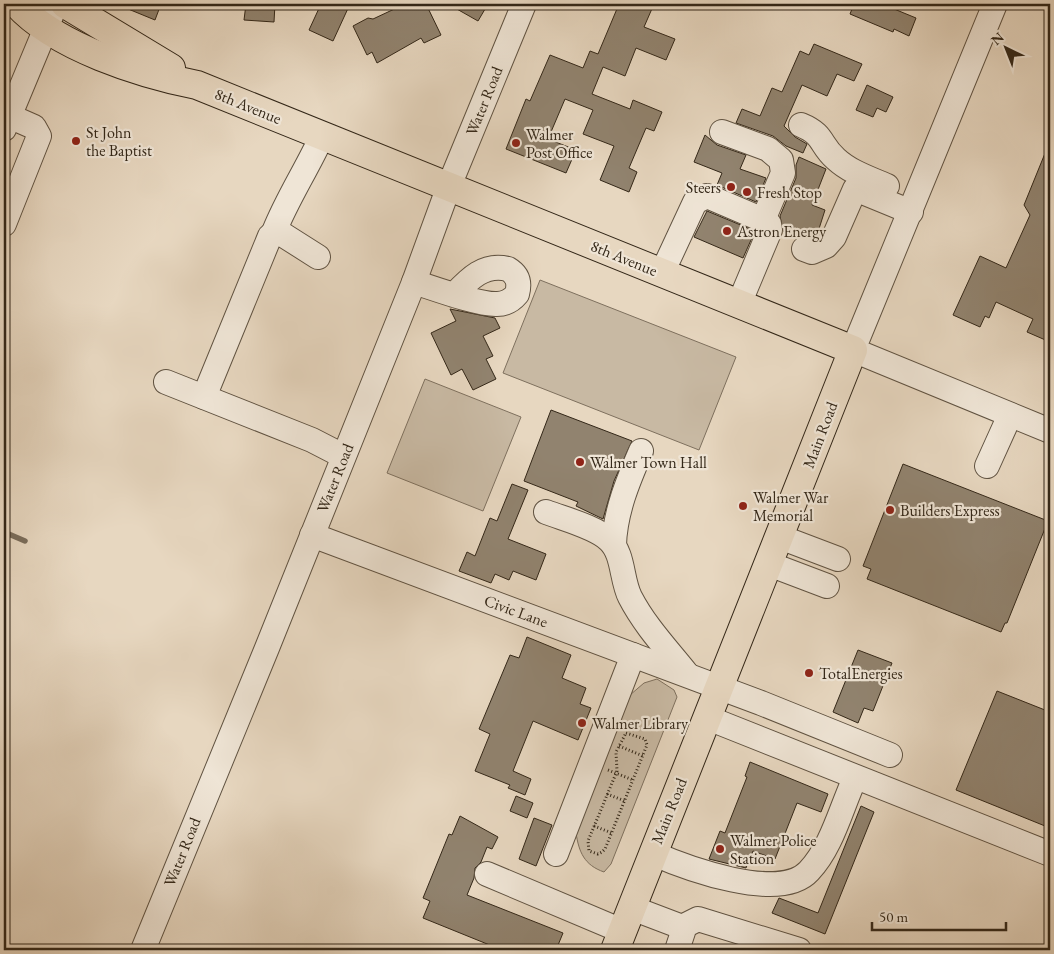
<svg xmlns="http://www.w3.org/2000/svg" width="1054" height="954" font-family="'EB Garamond',serif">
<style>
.green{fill:#c8b9a3;stroke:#7e705e}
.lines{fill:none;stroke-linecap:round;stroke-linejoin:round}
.stream{stroke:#7a6d5b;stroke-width:5.5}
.building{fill:#91836f;stroke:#332718}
.minor-casing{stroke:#605342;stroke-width:26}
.major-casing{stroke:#332718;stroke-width:30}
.path{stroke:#332718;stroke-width:3;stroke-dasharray:1 2.5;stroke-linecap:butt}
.minor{stroke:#efe5d6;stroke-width:24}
.major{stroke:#e7d7c0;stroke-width:28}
.poi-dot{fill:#8f2418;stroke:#efe5d6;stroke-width:2}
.labels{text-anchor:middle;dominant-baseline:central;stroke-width:4.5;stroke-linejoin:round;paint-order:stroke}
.street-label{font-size:16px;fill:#332718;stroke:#efe5d6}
.poi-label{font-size:16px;fill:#332718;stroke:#efe5d6;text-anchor:start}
</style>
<rect width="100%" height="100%" fill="#e7d7c0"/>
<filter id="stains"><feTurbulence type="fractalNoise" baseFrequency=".004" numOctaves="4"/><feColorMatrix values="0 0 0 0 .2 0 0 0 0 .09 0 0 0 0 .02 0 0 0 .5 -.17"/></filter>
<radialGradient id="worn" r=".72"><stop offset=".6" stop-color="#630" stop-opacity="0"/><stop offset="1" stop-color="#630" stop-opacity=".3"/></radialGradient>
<g class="green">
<polygon points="540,280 736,357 699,450 503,373"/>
<polygon points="425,379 521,417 483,511 387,473"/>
<path d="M657,679L674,690L677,697L611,864L604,872C584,865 579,852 576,833L630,695L644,683Z"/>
</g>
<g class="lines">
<polyline class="stream" points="4,532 25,541"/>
</g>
<g class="building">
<polygon points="116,4 161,4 155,20"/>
<polygon points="246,4 275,4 274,22 244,20"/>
<polygon points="321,4 350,4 333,41 309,30"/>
<polygon points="405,4 426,4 441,35 424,43 421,38 377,63 372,52 367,55 353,26 368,18 373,19"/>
<polygon points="448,4 488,4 478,21"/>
<polygon points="619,4 654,4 644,27 675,39 666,60 636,48 625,76 603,67 592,94 630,109 633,100 662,112 654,131 646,128 629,168 637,172 629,192 600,180 614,146 583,134 593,110 565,99 548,139 576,150 566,173 506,149 526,99 530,101 550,55 583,68 590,51 598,54"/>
<polygon points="854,4 882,4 916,18 909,36 894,29 893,32 850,14"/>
<polygon points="814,44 862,64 854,81 837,74 827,96 802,85 784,126 795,137 807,144 803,153 786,146 773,136 736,123 742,109 760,116 772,88 782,92 800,51 809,55"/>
<polygon points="867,85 893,97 886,112 877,108 873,117 856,110"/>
<polygon points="705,135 717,145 746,155 740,169 766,178 756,202 717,185 722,173 694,162"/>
<polygon points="1050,141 1050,342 1027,332 1033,319 996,302 989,318 985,316 980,327 953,315 980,256 1006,268 1030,215 1024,205"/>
<polygon points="799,157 826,169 812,205 825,210 817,235 812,237 798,237 783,231 780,216 796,178 796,165"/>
<polygon points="707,211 755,231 743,258 694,237"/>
<polygon points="450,309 495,318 500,328 483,336 493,356 486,359 496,379 473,390 462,369 451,375 431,333 456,321"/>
<polygon points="551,410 632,441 614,481 603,519 576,506 578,502 524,481"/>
<polygon points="903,464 1048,521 1007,623 1005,623 1001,632 867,579 871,569 863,566"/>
<polygon points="512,484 528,490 508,539 546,554 536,580 513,571 509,580 495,574 491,583 459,571 467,552 475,556 490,518 497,521"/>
<polygon points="527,637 571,655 562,678 586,688 580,704 591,708 578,740 533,721 513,771 531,779 525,795 508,788 510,785 475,771 490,734 479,729 510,655 519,658"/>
<polygon points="858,650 892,663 873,711 864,708 858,723 833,712"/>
<polygon points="997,691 1050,712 1050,828 956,790"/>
<polygon points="750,762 828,794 821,812 797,803 775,859 753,851 746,868 709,859 720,831 725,833 747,777 745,776"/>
<polygon points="516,796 533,803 527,818 510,811"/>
<polygon points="861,806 874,812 825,934 772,913 779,898 818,913"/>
<polygon points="460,816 498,837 492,849 487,847 481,862 475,868 474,878 467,895 563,933 556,950 502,950 423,918 430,901 423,898 449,834 452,835"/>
<polygon points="534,818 552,825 536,866 519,859"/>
</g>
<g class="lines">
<g class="minor-casing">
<g id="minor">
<polyline points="995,4 853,350 1050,431"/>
<path d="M801,125C825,135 819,144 836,159C850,172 869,178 887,186"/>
<polyline points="4,129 56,4"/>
<polyline points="722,132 768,149 781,160 783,173 763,220"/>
<polyline points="4,224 39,136 34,127 9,116"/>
<path d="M274,232C287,199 307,169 322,136"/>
<polyline points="804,249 812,252 826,246 834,237 855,189 911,212"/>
<polyline points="662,273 695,202 707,196 763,220 769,224 770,230 739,304"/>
<path d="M414,282C433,288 479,305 497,304C506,304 512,300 517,294C520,283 518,275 508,269C484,263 469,279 454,295"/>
<polyline points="166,382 312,440 343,456"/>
<polyline points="204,397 270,236 277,231 318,257"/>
<polyline points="987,466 1010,415"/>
<path d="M546,512C564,519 596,527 609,540C624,554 621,579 630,597C645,626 667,649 687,674"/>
<polyline points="312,535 761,703 890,755"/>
<polyline points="780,537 838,559"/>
<path d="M614,545C615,512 628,481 641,451"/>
<polyline points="769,564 827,586"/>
<polyline points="708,718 1050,854"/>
<path d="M652,853C686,868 780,903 809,871C832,847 841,808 855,778"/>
<polyline points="556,854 633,655"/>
<polyline points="487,874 622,931"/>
<polyline points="632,908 682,927"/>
<polyline points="682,927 698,919 799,950"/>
<polyline points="143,950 267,648 414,282 449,186 524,4"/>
<polyline points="677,950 683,932 682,927"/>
</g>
</g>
<g class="major-casing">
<g id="major">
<path d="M17,4C56,47 141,74 197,85L853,350L615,950"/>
<polyline points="65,4 171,68"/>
</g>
</g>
<g class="path">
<polygon points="626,733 645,739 647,745 605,849 602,852 598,854 589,851 588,841 617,771 616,752"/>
<polyline points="619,746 643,756"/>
<polyline points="608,770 633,780"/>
<polyline points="607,794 625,801"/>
<polyline points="594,826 612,833"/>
</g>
<use href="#minor" class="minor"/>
<use href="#major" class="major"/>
</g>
<g class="poi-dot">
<circle cx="76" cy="141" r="5"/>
<circle cx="516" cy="143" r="5"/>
<circle cx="731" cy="187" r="5"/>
<circle cx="747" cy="192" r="5"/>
<circle cx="727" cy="231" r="5"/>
<circle cx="580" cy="462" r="5"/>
<circle cx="743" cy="506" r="5"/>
<circle cx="890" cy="510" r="5"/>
<circle cx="809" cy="673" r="5"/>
<circle cx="582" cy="723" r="5"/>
<circle cx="720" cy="849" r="5"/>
</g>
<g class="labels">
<g class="street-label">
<text transform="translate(484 101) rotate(-68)">Water Road</text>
<text transform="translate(248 106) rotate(22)">8th Avenue</text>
<text transform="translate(624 258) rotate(22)">8th Avenue</text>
<text transform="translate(820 435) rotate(-69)">Main Road</text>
<text transform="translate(335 478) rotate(-68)">Water Road</text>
<text transform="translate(516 611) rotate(20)">Civic Lane</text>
<text transform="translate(669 811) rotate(-68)">Main Road</text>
<text transform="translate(182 852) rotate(-68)">Water Road</text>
</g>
<g class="poi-label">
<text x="86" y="132">St John<tspan x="86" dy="18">the Baptist</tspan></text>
<text x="526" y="134">Walmer<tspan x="526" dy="18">Post Office</tspan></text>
<text x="721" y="187" text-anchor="end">Steers</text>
<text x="757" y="192">Fresh Stop</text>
<text x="737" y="231">Astron Energy</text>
<text x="590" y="462">Walmer Town Hall</text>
<text x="753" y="497">Walmer War<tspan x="753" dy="18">Memorial</tspan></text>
<text x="900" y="510">Builders Express</text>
<text x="819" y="673">TotalEnergies</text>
<text x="592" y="723">Walmer Library</text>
<text x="730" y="840">Walmer Police<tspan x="730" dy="18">Station</tspan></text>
</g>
</g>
<rect width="1054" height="954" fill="none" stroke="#e7d7c0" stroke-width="20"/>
<rect x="5" y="5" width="1044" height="944" fill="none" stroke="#332718" stroke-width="2.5"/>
<rect x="10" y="10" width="1034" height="934" fill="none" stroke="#332718"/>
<g transform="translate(1006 48) rotate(317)" stroke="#efe5d6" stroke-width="4" paint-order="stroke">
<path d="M0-4L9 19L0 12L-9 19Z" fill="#332718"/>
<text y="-8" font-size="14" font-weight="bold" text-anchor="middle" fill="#332718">N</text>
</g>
<path d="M872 922v8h134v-8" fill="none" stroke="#332718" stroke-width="2.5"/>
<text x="879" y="922" font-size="15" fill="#332718" stroke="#efe5d6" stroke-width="4" paint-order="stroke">50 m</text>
<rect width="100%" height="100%" filter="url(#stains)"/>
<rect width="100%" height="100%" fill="url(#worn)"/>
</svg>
